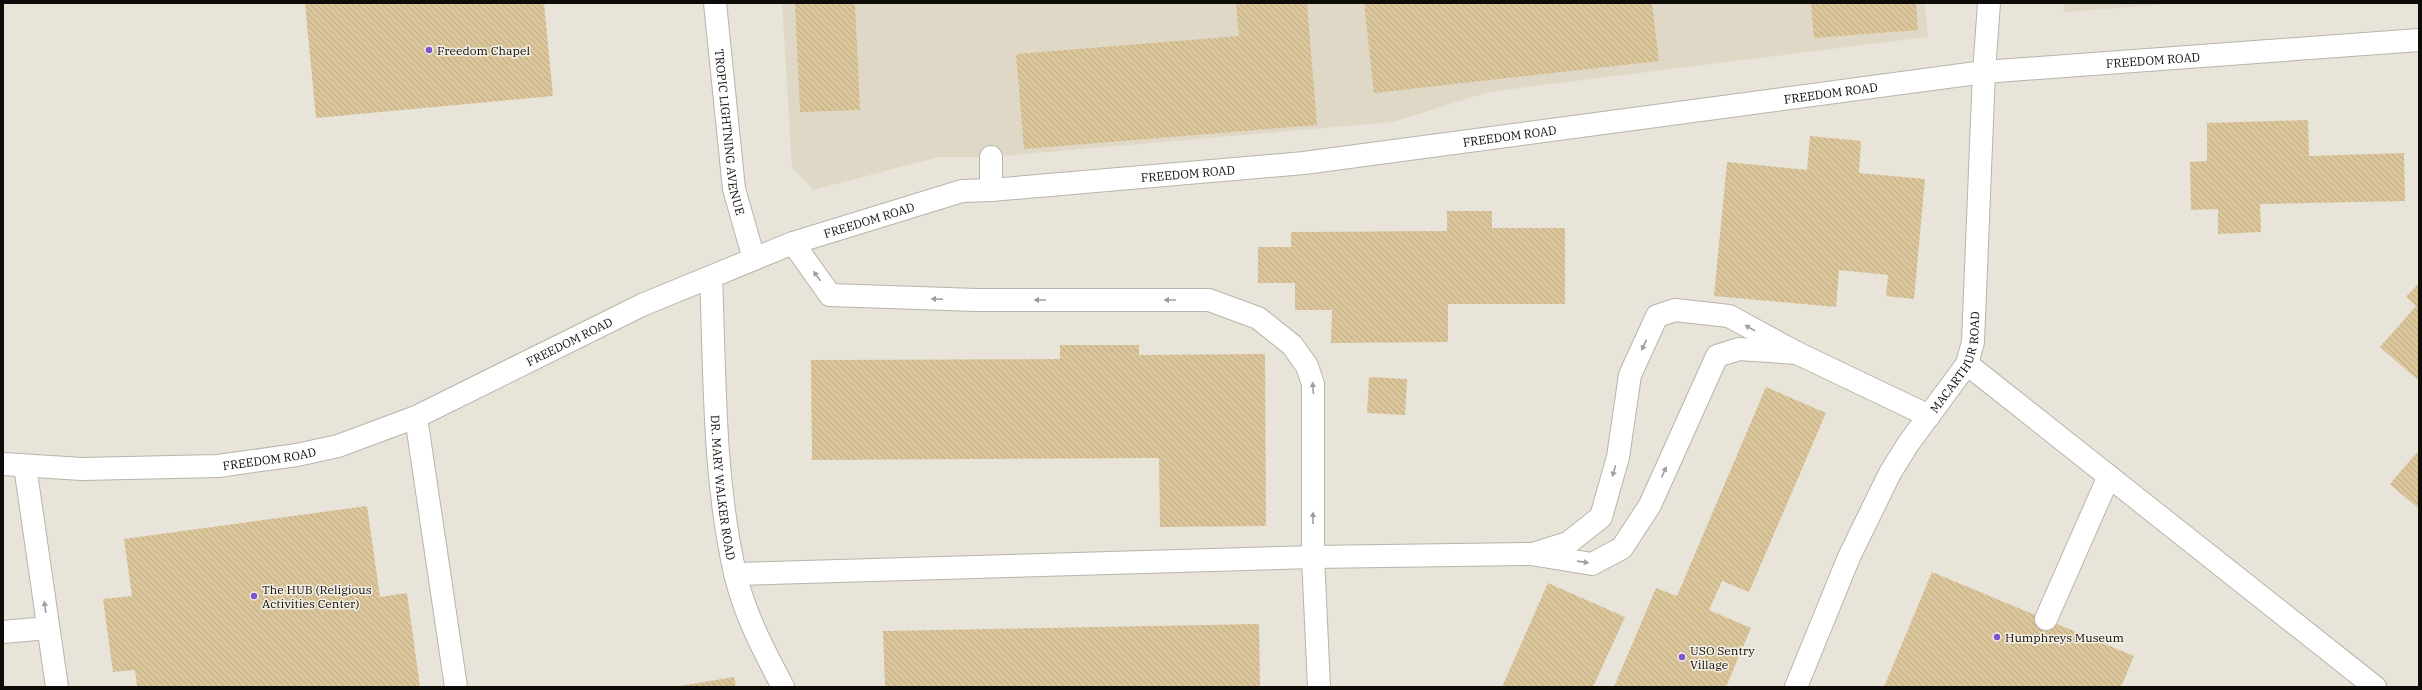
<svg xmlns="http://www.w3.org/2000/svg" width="2422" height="690" font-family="'IBM Plex Serif',serif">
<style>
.built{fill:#e0d8c7}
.building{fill:url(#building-back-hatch)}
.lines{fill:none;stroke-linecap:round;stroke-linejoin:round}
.minor-casing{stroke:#b8b4aa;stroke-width:24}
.minor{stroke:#fff;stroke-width:22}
.oneway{fill:#9f9e9d}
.poi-dot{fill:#7d55cf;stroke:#f6f1e7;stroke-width:1.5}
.labels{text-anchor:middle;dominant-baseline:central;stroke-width:3;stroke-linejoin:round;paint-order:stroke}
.poi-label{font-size:12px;fill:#0e0c09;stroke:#f6f1e7;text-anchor:start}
.street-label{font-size:12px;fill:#0e0c09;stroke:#f6f1e7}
</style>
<defs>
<pattern id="building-back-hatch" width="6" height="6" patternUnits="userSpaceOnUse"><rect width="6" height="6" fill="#dbc69b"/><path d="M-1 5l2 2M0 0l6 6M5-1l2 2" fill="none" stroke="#bba984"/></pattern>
</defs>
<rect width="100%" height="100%" fill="#e9e4da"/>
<g class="built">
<polygon points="782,3 1925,3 1928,37 1489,92 1393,122 991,157 939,157 813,190 792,167"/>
<polygon points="2063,3 2181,3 2064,12"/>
</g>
<g class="building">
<polygon points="305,3 544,3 553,96 316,118"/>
<polygon points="795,3 855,3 860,110 800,112"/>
<polygon points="1236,3 1307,3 1317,125 1024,149 1016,54 1239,36"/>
<polygon points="1364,3 1652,3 1659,61 1374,93"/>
<polygon points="1811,3 1916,3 1918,30 1814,38"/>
<polygon points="2308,120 2309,156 2404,153 2405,201 2260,204 2261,232 2218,234 2218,209 2191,210 2190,162 2207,161 2207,123"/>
<polygon points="1810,136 1861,141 1859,173 1925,179 1914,299 1886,296 1888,275 1839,270 1836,307 1714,296 1727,162 1807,170"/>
<polygon points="1447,211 1492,211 1492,228 1565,228 1565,304 1448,304 1448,342 1331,343 1332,310 1295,310 1295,283 1258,283 1258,247 1291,247 1291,232 1447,231"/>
<polygon points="2419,283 2419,381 2380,347 2416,306 2406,297"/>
<polygon points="1060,345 1139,345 1139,355 1265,354 1266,526 1160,527 1159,458 812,460 811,360 1060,359"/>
<polygon points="1369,377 1407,379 1405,415 1367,413"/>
<polygon points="1766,387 1826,413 1749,592 1722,581 1709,610 1751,628 1726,687 1614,687 1656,588 1677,596"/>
<polygon points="2419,450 2419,509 2390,484"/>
<polygon points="367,506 380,597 407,593 420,687 137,687 135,670 113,672 103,599 132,596 124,539"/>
<polygon points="1932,572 2134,656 2121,687 1884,687"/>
<polygon points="1548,583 1625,617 1593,687 1502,687"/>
<polygon points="1259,624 1260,687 885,687 883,631"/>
<polygon points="734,677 736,687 679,687 679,686"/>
</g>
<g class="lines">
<g class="minor-casing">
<g id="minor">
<path id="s1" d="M715,3L734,189L754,259"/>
<polyline points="991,190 991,157"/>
<polyline points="793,243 830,295 976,300 1209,300 1258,318 1292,345 1307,366 1313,384 1313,557 1319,687"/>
<path id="s2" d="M711,277C715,375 713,476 735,573C744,613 764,651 783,687"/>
<polyline points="1967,364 2375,687"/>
<polyline points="416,417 456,687"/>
<path id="s3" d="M3,464L82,469L218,466L297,455L338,446L416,417L642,305L793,243L962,191L991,190L1304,163L1984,72L2419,40"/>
<polyline points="25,466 57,687"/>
<polyline points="1536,553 1568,543 1601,517 1618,457 1630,375 1657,316 1675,310 1729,316 1797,353 1929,416"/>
<polyline points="735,574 1313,557 1531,554 1592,564 1622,548 1650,505 1717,356 1739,349 1797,353"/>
<polyline points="2046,619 2109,476"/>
<polyline points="3,632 48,628"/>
<path id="s4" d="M1796,687L1849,557L1890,473L1908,444L1967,364L1973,342L1984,72L1989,3"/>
</g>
</g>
<use href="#minor" class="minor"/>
</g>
<defs><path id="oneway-solid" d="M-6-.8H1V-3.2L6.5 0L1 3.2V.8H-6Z"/></defs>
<g class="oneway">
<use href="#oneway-solid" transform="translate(817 276) rotate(-126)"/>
<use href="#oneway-solid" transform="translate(937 299) rotate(-178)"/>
<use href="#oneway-solid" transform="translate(1040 300) rotate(-180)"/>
<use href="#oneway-solid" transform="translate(1170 300) rotate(-180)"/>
<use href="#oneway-solid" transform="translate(1750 328) rotate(-151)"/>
<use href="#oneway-solid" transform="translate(1644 345) rotate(115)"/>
<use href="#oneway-solid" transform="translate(1313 388) rotate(-94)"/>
<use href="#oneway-solid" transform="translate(1614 471) rotate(106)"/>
<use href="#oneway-solid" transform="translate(1664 472) rotate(-66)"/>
<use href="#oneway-solid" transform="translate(1313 518) rotate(-90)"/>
<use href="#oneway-solid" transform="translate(1583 562) rotate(8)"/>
<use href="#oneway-solid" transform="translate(45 607) rotate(-98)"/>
</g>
<g class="poi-dot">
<circle cx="429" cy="50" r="4"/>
<circle cx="254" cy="596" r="4"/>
<circle cx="1997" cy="637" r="4"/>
<circle cx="1682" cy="657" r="4"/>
</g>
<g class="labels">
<g class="poi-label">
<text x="437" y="50">Freedom Chapel</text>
<text x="262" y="589">The HUB (Religious<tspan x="262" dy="14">Activities Center)</tspan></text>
<text x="2005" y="637">Humphreys Museum</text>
<text x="1690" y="650">USO Sentry<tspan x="1690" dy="14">Village</tspan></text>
</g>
<g class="street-label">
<text stroke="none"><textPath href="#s3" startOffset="2211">FREEDOM ROAD</textPath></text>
<text stroke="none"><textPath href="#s3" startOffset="1887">FREEDOM ROAD</textPath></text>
<text stroke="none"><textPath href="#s1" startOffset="130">TROPIC LIGHTNING AVENUE</textPath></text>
<text stroke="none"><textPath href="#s3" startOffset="1563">FREEDOM ROAD</textPath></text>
<text stroke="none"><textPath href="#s3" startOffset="1239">FREEDOM ROAD</textPath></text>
<text stroke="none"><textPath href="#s3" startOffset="915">FREEDOM ROAD</textPath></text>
<text stroke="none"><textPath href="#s3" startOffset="591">FREEDOM ROAD</textPath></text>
<text stroke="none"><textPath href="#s4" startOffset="365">MACARTHUR ROAD</textPath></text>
<text stroke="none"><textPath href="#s3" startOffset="267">FREEDOM ROAD</textPath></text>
<text stroke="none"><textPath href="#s2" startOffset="211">DR. MARY WALKER ROAD</textPath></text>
</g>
</g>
<rect width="2422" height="690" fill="none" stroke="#0e0c09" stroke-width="8"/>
</svg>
